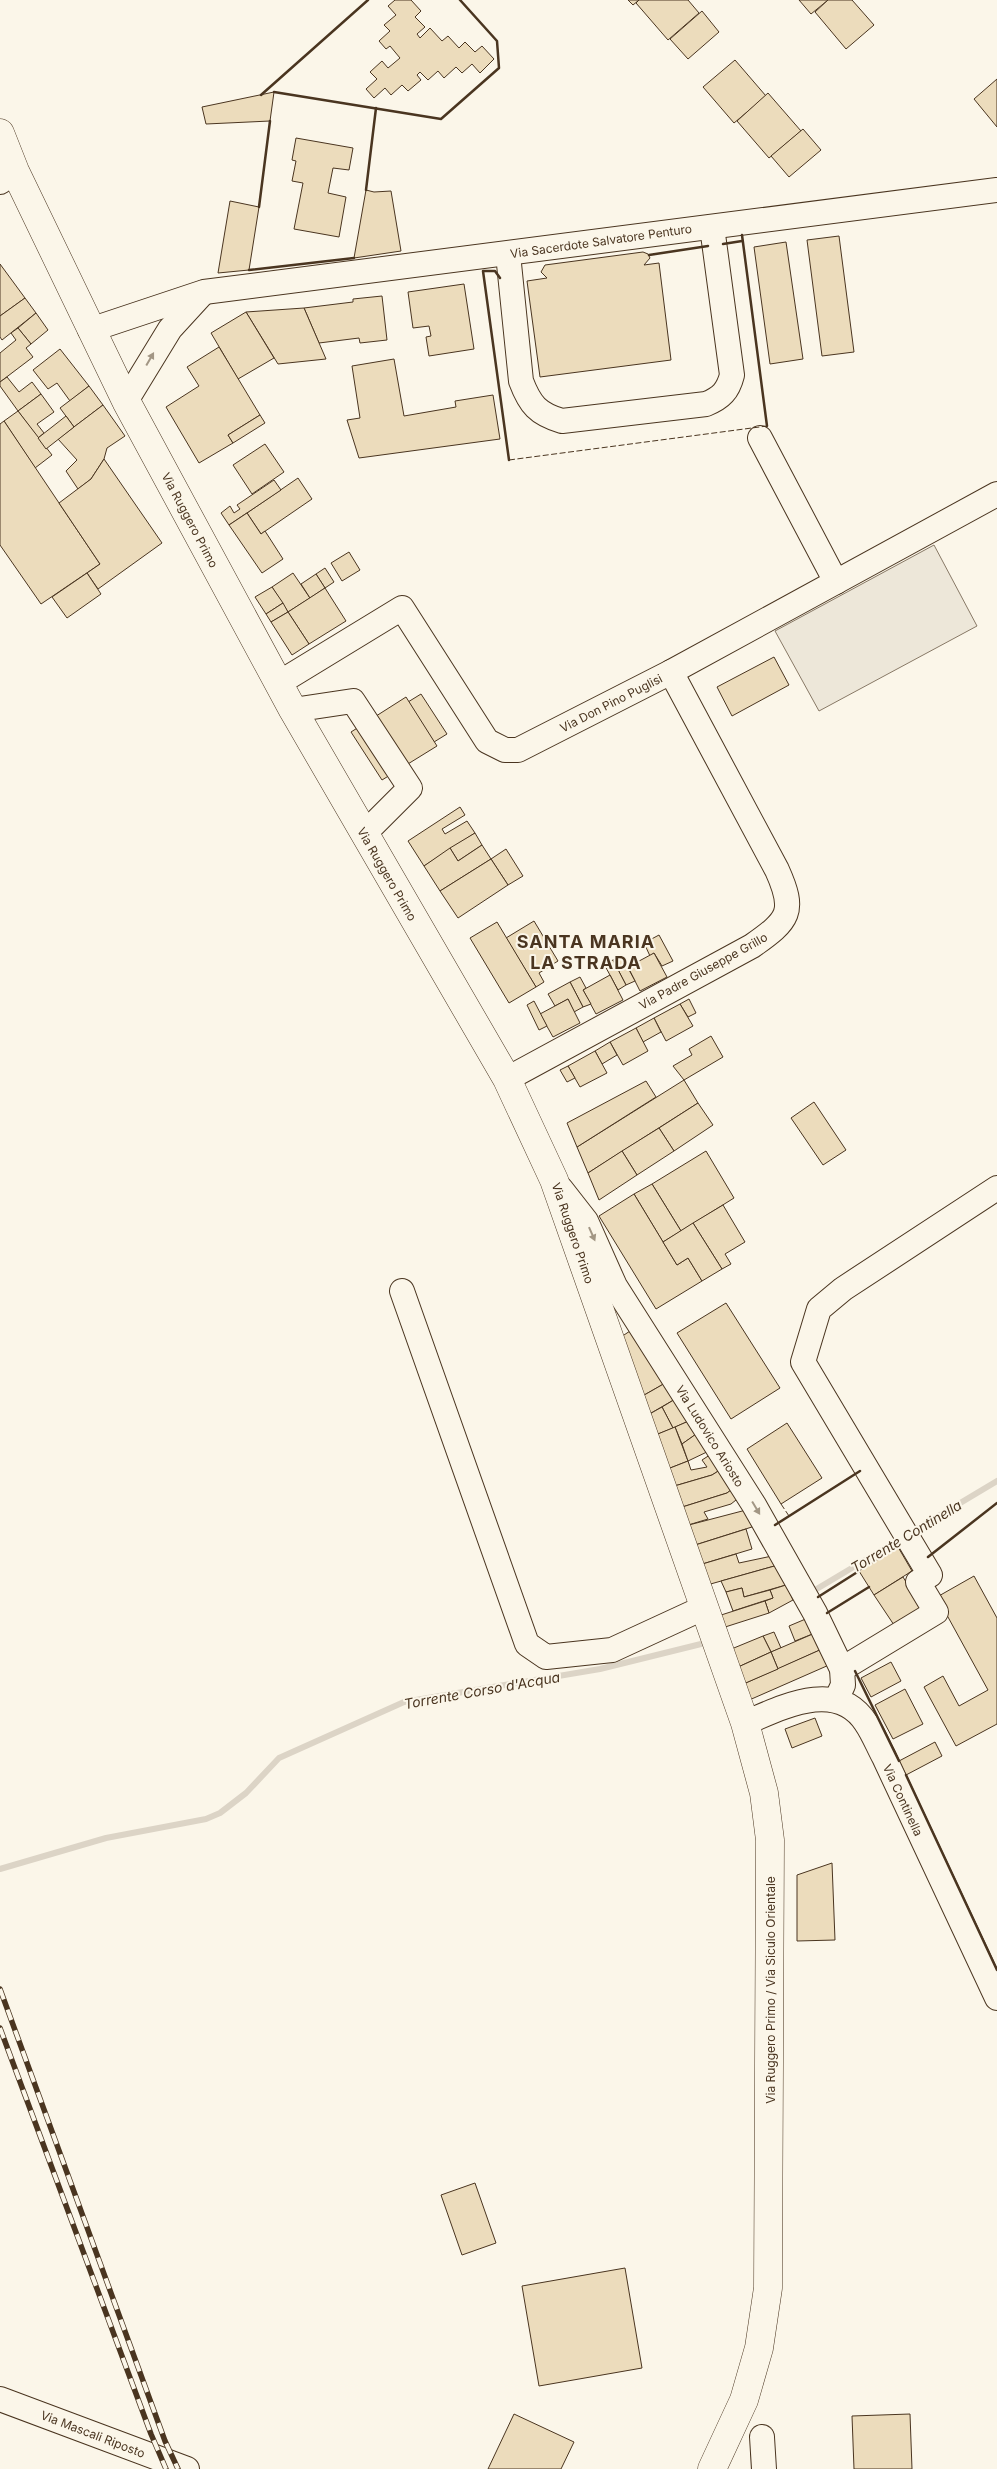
<svg xmlns="http://www.w3.org/2000/svg" width="997" height="2469" font-family="Inter,sans-serif">
<style>
.parking{fill:#ede7d9;stroke:#887966}
.lines{fill:none;stroke-linecap:round;stroke-linejoin:round}
.stream{stroke:#dcd4c6;stroke-width:6}
.building{fill:#ecdcbc;stroke:#4a3520}
.minor-casing{stroke:#4a3520;stroke-width:26}
.major-casing{stroke:#4a3520;stroke-width:29}
.minor{stroke:#fbf6e9;stroke-width:24}
.major{stroke:#fbf6e9;stroke-width:28}
.rail-casing{stroke:#4a3520;stroke-width:5.5}
.rail{stroke:#fbf6e9;stroke-width:4;stroke-dasharray:11;stroke-linecap:butt}
.fence{stroke:#4a3520;stroke-width:1;stroke-dasharray:6 2.5;stroke-linecap:butt}
.wall{stroke:#4a3520;stroke-width:2.5}
.oneway{fill:#a29684}
.labels{text-anchor:middle;dominant-baseline:central;stroke-width:4;stroke-linejoin:round;paint-order:stroke}
.street-label{font-size:12px;fill:#4a3520;stroke:#fbf6e9}
.water-label{font-size:14px;font-style:italic;fill:#4a3520;stroke:#fbf6e9}
.district-label{font-size:18px;font-weight:bold;letter-spacing:1px;fill:#4a3520;stroke:#fbf6e9}
</style>
<rect width="100%" height="100%" fill="#fbf6e9"/>
<polygon class="parking" points="934,545 977,626 819,711 775,631"/>
<g class="lines">
<g class="stream">
<polyline points="910,1533 997,1481"/>
<polyline points="815,1590 902,1538"/>
<polyline points="0,1869 106,1838 206,1819 220,1813 246,1793 279,1758 404,1702 600,1669 701,1644"/>
</g>
</g>
<g class="building">
<polygon points="395,0 411,0 421,11 415,17 425,27 417,34 420,38 430,28 442,41 448,36 459,48 465,42 475,52 482,46 494,59 480,73 472,64 462,73 456,67 444,78 438,71 428,80 420,72 417,75 421,80 408,91 402,85 391,95 385,88 374,98 366,89 377,79 370,72 382,61 388,68 400,58 390,46 386,49 379,41 390,31 384,25 396,15 388,6"/>
<polygon points="628,0 639,0 633,5"/>
<polygon points="639,0 688,0 699,13 668,40 636,3"/>
<polygon points="799,0 828,0 811,14"/>
<polygon points="828,0 852,0 874,25 846,49 815,12"/>
<polygon points="702,11 719,32 688,59 670,39"/>
<polygon points="735,60 766,96 734,123 703,87"/>
<polygon points="997,79 997,127 974,99"/>
<polygon points="274,92 270,121 206,124 202,107"/>
<polygon points="768,93 801,131 769,158 737,121"/>
<polygon points="803,129 821,150 789,177 771,156"/>
<polygon points="296,138 353,148 349,170 333,168 328,193 346,197 339,237 294,229 303,183 292,181 296,161 292,160"/>
<polygon points="366,190 374,192 391,191 401,251 354,258"/>
<polygon points="230,201 259,207 249,270 218,273"/>
<polygon points="839,236 854,352 822,356 807,240"/>
<polygon points="786,242 803,359 770,364 754,247"/>
<polygon points="643,252 648,254 650,258 644,265 659,263 671,360 540,377 527,281 547,278 541,272 545,265"/>
<polygon points="0,264 25,298 0,316"/>
<polygon points="464,284 474,349 429,356 426,337 431,336 429,326 413,328 408,292"/>
<polygon points="382,296 387,340 360,343 359,338 319,343 304,308 353,302 353,299"/>
<polygon points="25,298 36,313 2,340 0,337 0,316"/>
<polygon points="304,308 326,359 278,364 246,312"/>
<polygon points="246,312 274,358 238,379 211,333"/>
<polygon points="36,313 48,330 31,344 18,328"/>
<polygon points="18,328 31,344 26,348 33,357 0,382 0,353 16,340 11,333"/>
<polygon points="219,347 260,415 228,435 233,443 199,463 166,407 199,386 187,367"/>
<polygon points="60,349 89,386 70,401 57,383 48,389 33,370"/>
<polygon points="394,359 404,416 456,407 455,401 493,395 500,439 359,458 347,420 360,418 352,366"/>
<polygon points="7,377 19,392 32,382 41,394 18,411 0,386 0,382"/>
<polygon points="89,386 103,405 74,427 60,408"/>
<polygon points="41,394 54,412 37,424 44,433 38,438 18,411"/>
<polygon points="103,405 125,436 107,448 104,459 91,479 78,489 66,471 77,460 58,439"/>
<polygon points="18,411 52,455 35,468 4,421"/>
<polygon points="260,415 265,423 233,443 228,435"/>
<polygon points="66,416 74,427 46,449 38,438"/>
<polygon points="4,421 100,564 41,604 0,545 0,424"/>
<polygon points="265,444 284,472 252,494 233,465"/>
<polygon points="104,459 162,543 98,589 87,573 100,564 59,503 91,479"/>
<polygon points="298,478 312,499 261,534 247,513"/>
<polygon points="274,480 281,490 229,525 221,513 230,506 234,513 240,509 237,505"/>
<polygon points="247,513 261,534 265,531 283,559 262,573 229,525"/>
<polygon points="349,552 360,570 342,581 331,563"/>
<polygon points="325,568 334,582 325,588 316,574"/>
<polygon points="87,573 101,594 67,618 52,597"/>
<polygon points="293,573 310,598 288,612 272,587"/>
<polygon points="316,574 325,588 310,598 301,584"/>
<polygon points="272,587 283,603 266,614 255,597"/>
<polygon points="325,588 346,621 309,644 288,612"/>
<polygon points="283,603 288,612 271,622 266,614"/>
<polygon points="288,612 309,644 292,655 271,622"/>
<polygon points="774,657 789,685 732,716 717,687"/>
<polygon points="421,694 447,734 434,742 408,702"/>
<polygon points="406,697 437,746 382,780 351,732"/>
<polygon points="460,807 465,815 442,829 445,834 467,821 475,833 424,866 408,841"/>
<polygon points="475,833 482,845 458,861 450,848"/>
<polygon points="482,845 491,859 440,891 424,866 450,848 458,861"/>
<polygon points="506,849 523,876 508,885 491,859"/>
<polygon points="491,859 508,885 458,918 440,891"/>
<polygon points="534,921 558,961 539,973 544,982 536,987 506,938"/>
<polygon points="497,922 536,987 509,1003 470,938"/>
<polygon points="659,935 673,961 662,966 654,953 650,956 644,943"/>
<polygon points="654,953 667,977 640,991 628,967"/>
<polygon points="621,955 635,981 626,985 613,960"/>
<polygon points="613,960 626,985 618,990 604,964"/>
<polygon points="610,975 623,1000 596,1014 583,990"/>
<polygon points="580,977 586,988 583,990 591,1004 583,1007 570,982"/>
<polygon points="570,982 583,1007 574,1012 568,999 555,1006 548,994"/>
<polygon points="568,999 580,1023 553,1037 540,1014"/>
<polygon points="689,999 696,1013 688,1017 680,1004"/>
<polygon points="534,1001 547,1026 539,1030 527,1005"/>
<polygon points="680,1004 693,1026 666,1041 654,1018"/>
<polygon points="654,1018 661,1032 643,1042 636,1028"/>
<polygon points="636,1028 648,1051 623,1065 610,1042"/>
<polygon points="711,1036 723,1057 684,1080 673,1066 692,1055 689,1049"/>
<polygon points="610,1042 617,1055 602,1064 595,1051"/>
<polygon points="595,1051 607,1073 580,1087 568,1066"/>
<polygon points="568,1066 575,1078 567,1082 560,1070"/>
<polygon points="684,1080 698,1103 588,1173 577,1147"/>
<polygon points="646,1081 656,1097 577,1147 567,1123"/>
<polygon points="814,1102 846,1150 823,1165 791,1118"/>
<polygon points="698,1103 713,1125 674,1151 659,1128"/>
<polygon points="659,1128 674,1151 637,1175 622,1151"/>
<polygon points="622,1151 637,1175 599,1200 588,1173"/>
<polygon points="706,1151 734,1198 681,1231 652,1184"/>
<polygon points="652,1184 681,1231 663,1242 634,1194"/>
<polygon points="634,1194 677,1265 688,1258 702,1281 656,1309 599,1216"/>
<polygon points="723,1205 745,1242 725,1254 731,1264 722,1269 693,1223"/>
<polygon points="693,1223 722,1269 702,1281 688,1258 677,1265 663,1242"/>
<polygon points="726,1303 780,1388 731,1419 677,1333"/>
<polygon points="630,1331 667,1382 639,1398 618,1339"/>
<polygon points="667,1382 677,1398 646,1416 639,1398"/>
<polygon points="677,1398 691,1420 673,1428 662,1407"/>
<polygon points="662,1407 673,1428 653,1436 646,1416"/>
<polygon points="691,1420 699,1432 682,1444 675,1427"/>
<polygon points="787,1423 822,1478 781,1504 747,1449"/>
<polygon points="675,1427 688,1461 665,1470 653,1436"/>
<polygon points="699,1432 711,1450 688,1461 682,1444"/>
<polygon points="713,1453 723,1468 712,1475 671,1487 665,1470 688,1461 691,1470 707,1467 702,1460"/>
<polygon points="723,1468 735,1487 727,1493 679,1508 671,1487 712,1475"/>
<polygon points="735,1487 741,1496 731,1504 704,1512 708,1519 685,1526 679,1508 727,1493"/>
<polygon points="746,1510 755,1526 692,1546 685,1526"/>
<polygon points="746,1529 752,1549 699,1565 692,1546"/>
<polygon points="898,1547 912,1571 874,1595 859,1571"/>
<polygon points="736,1554 739,1563 772,1556 778,1565 707,1585 699,1565"/>
<polygon points="778,1565 786,1585 744,1597 742,1588 726,1592 721,1581"/>
<polygon points="974,1576 997,1618 997,1724 956,1746 924,1687 943,1676 959,1706 988,1690 937,1597"/>
<polygon points="903,1577 922,1608 894,1625 874,1595"/>
<polygon points="786,1585 793,1600 769,1613 765,1601 773,1598 770,1590"/>
<polygon points="742,1588 744,1597 770,1590 773,1598 733,1611 726,1592"/>
<polygon points="765,1601 769,1613 722,1628 718,1616"/>
<polygon points="808,1618 815,1633 795,1641 789,1626"/>
<polygon points="774,1632 781,1648 771,1652 763,1636"/>
<polygon points="815,1633 822,1649 778,1669 771,1652"/>
<polygon points="763,1636 771,1652 736,1668 729,1650"/>
<polygon points="822,1649 829,1665 747,1701 741,1685"/>
<polygon points="771,1652 778,1669 741,1685 736,1668"/>
<polygon points="891,1662 901,1681 871,1697 861,1678"/>
<polygon points="905,1689 923,1724 893,1739 875,1705"/>
<polygon points="815,1718 822,1736 792,1748 785,1729"/>
<polygon points="935,1742 942,1756 906,1775 899,1761"/>
<polygon points="832,1863 835,1940 797,1941 797,1875"/>
<polygon points="475,2183 496,2243 462,2255 441,2195"/>
<polygon points="625,2268 642,2368 539,2386 522,2286"/>
<polygon points="514,2414 574,2442 561,2469 488,2469"/>
<polygon points="910,2414 912,2469 854,2469 852,2416"/>
</g>
<g class="lines">
<g class="minor-casing">
<g id="minor">
<polyline points="0,182 15,171"/>
<path d="M508,254L521,381C530,405 538,414 562,421L706,404C721,398 728,391 732,375L712,227"/>
<polyline points="90,330 204,292 997,190"/>
<polyline points="126,401 170,329 203,293"/>
<polyline points="760,438 836,582"/>
<polyline points="279,683 402,608 487,741 505,750 518,750 671,672 997,494"/>
<polyline points="293,710 353,701 410,788 364,834"/>
<path d="M507,1079L752,946C789,920 796,912 777,870L671,672"/>
<polyline points="561,1189 586,1221 615,1286 754,1505 815,1613 842,1669 843,1685 836,1700"/>
<polyline points="402,1291 527,1644 546,1657 612,1650 703,1608"/>
<polyline points="842,1669 936,1612 918,1582 930,1575 803,1362 819,1309 843,1289 997,1188"/>
<path d="M745,1723C781,1708 837,1678 866,1723C873,1733 878,1746 884,1757L997,1998"/>
<polyline points="0,2399 187,2469"/>
<polyline points="762,2437 764,2469"/>
</g>
</g>
<g class="major-casing">
<polyline id="major" points="0,133 15,171 126,401 293,710 507,1079 554,1180 745,1723 764,1793 770,1840 768,2288 759,2348 744,2400 712,2469"/>
</g>
<use href="#minor" class="minor"/>
<use href="#major" class="major"/>
<g class="rail-casing">
<g id="rail">
<polyline points="0,1989 165,2441 178,2469"/>
<polyline points="0,2028 151,2434 166,2469"/>
</g>
</g>
<use href="#rail" class="rail"/>
<g class="fence">
<polyline points="509,460 767,426"/>
<polyline points="781,1504 789,1516"/>
</g>
<g class="wall">
<polyline points="274,92 441,119 499,68 497,41 460,0"/>
<polyline points="261,95 368,0"/>
<polyline points="366,190 376,108"/>
<polyline points="259,207 270,121"/>
<polyline points="742,235 767,426"/>
<polyline points="723,244 742,241"/>
<polyline points="649,255 708,246"/>
<polyline points="249,270 354,258"/>
<polyline points="500,278 495,271 483,271 509,460"/>
<polyline points="775,1525 860,1471"/>
<polyline points="928,1557 997,1503"/>
<polyline points="818,1597 859,1571"/>
<polyline points="827,1613 869,1587"/>
<polyline points="855,1671 899,1761"/>
<polyline points="906,1775 997,1970"/>
</g>
</g>
<defs><path id="oneway-solid" d="M-6-.8H1V-3.2L6.5 0L1 3.2V.8H-6Z" transform="scale(1.25)"/></defs>
<g class="oneway">
<use href="#oneway-solid" transform="translate(150 359) rotate(-60)"/>
<use href="#oneway-solid" transform="translate(592 1234) rotate(66)"/>
<use href="#oneway-solid" transform="translate(756 1508) rotate(59)"/>
</g>
<g class="labels">
<g class="street-label">
<text transform="translate(601 241) rotate(-8)">Via Sacerdote Salvatore Penturo</text>
<text transform="translate(190 520) rotate(62)">Via Ruggero Primo</text>
<text transform="translate(611 703) rotate(-27)">Via Don Pino Puglisi</text>
<text transform="translate(387 874) rotate(60)">Via Ruggero Primo</text>
<text transform="translate(703 971) rotate(-29)">Via Padre Giuseppe Grillo</text>
<text transform="translate(573 1233) rotate(71)">Via Ruggero Primo</text>
<text transform="translate(710 1436) rotate(58)">Via Ludovico Ariosto</text>
<text transform="translate(903 1800) rotate(65)">Via Continella</text>
<text transform="translate(770 1990) rotate(-90)">Via Ruggero Primo / Via Siculo Orientale</text>
<text transform="translate(93 2434) rotate(21)">Via Mascali Riposto</text>
</g>
<g class="water-label">
<text transform="translate(906 1536) rotate(-31)">Torrente Continella</text>
<text transform="translate(482 1690) rotate(-10)">Torrente Corso d'Acqua</text>
</g>
<g class="district-label">
<text x="586" y="941">SANTA MARIA<tspan x="586" dy="21">LA STRADA</tspan></text>
</g>
</g>
</svg>
